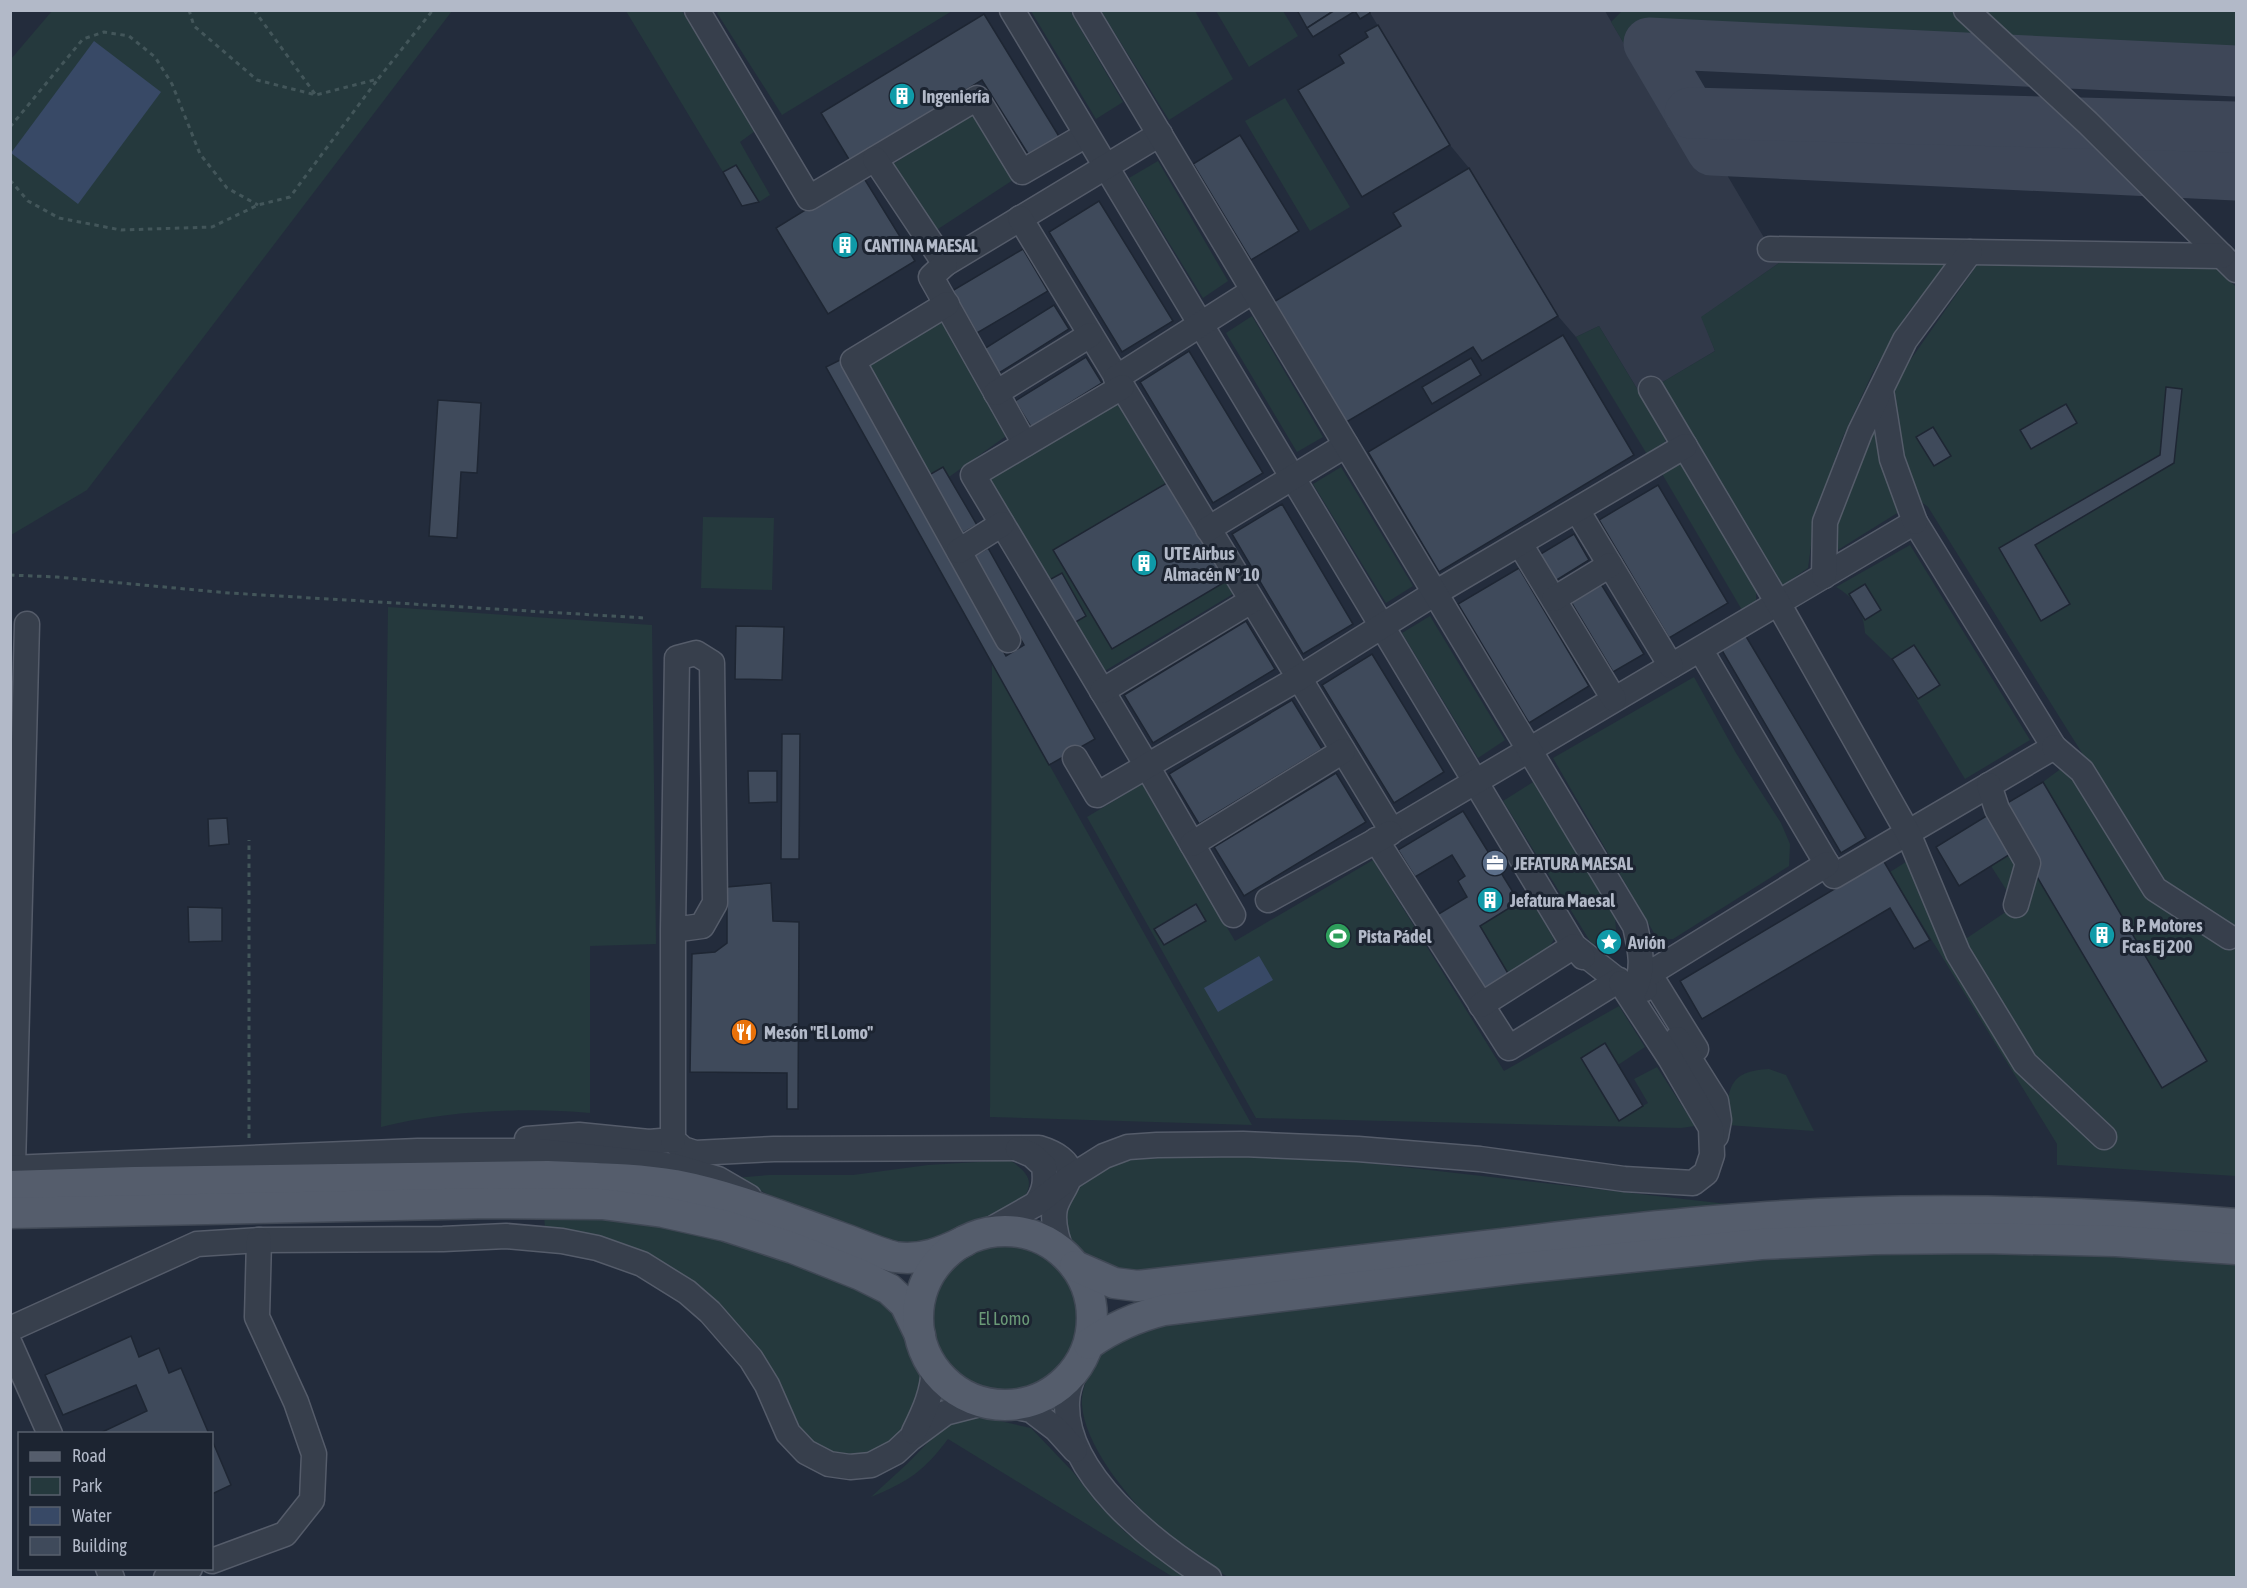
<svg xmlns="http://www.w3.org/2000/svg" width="2247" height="1588" font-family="'Asap Condensed',sans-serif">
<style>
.airport{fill:#313949}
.green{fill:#25393d}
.water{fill:#384966}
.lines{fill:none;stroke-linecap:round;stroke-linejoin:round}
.taxiway{stroke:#3e4758;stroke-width:51}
.building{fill:#3f4a5b;stroke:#1e2633;stroke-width:1.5}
.minor-casing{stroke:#555c6a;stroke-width:27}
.major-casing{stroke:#404855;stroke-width:33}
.path{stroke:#43565a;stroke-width:3;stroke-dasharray:4.5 4.5;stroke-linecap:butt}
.minor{stroke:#373f4c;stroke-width:24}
.major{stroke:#555d6c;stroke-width:30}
.labels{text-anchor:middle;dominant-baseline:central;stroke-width:6;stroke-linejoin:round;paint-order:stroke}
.poi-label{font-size:18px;font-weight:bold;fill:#b2b9c8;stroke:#1c2431;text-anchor:start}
.park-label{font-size:18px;fill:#6a9977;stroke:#1c2431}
</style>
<rect width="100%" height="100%" fill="#232c3c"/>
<polygon class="airport" points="1369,11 1605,11 1626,47 1649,43 1779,263 1702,317 1715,351 1641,395 1599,326 1576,337 1558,316 1469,168 1450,145"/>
<g class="green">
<polygon points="721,10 952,10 952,11 782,115 717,13"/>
<polygon points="1623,10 2236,11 2236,69 1955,60 1649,43 1626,47 1611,22"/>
<polygon points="52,11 452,11 87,490 11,535 11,59"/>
<polygon points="626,11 682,11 755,131 740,142 770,195 759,202 736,165 723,172"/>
<polygon points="1031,11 1070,11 1123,102 1096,119"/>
<polygon points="1101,11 1195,11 1233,79 1169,120"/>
<polygon points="1216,11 1283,11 1298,36 1249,67"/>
<polygon points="1285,98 1350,207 1310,231 1245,121"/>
<polygon points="974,113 1013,180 935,231 893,164"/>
<polygon points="1158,161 1228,281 1203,298 1129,178"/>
<polygon points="1950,261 1907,314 1872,374 1842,439 1815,516 1808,568 1782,586 1661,383 1715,351 1701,317 1779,263"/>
<polygon points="1977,265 2216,267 2236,287 2236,1176 2057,1165 2057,1144 1890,872 1917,855 1967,938 2016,905 1991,866 2012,853 1997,809 2043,782 2082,753 1928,507 1903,488 1884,406 1909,362"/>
<polygon points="1252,316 1323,437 1297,452 1226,333"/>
<polygon points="941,320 1006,436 949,477 929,475 868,365"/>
<polygon points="1599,326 1665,435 1665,445 1648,456 1576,337"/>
<polygon points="1119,403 1233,594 1103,672 1074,623 1086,616 1062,574 1049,580 988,481"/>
<path d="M1877,415L1902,510L1833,553C1834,505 1859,459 1877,415Z"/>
<polygon points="1675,462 1683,464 1756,590 1756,602 1742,610 1661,472"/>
<polygon points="1341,467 1413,586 1386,603 1313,484"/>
<polygon points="703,517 774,518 772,590 701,588"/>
<path d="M1910,545L2030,740L1965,779L1892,659L1865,633C1864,612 1854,597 1836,587Z"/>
<path d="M388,607L652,625L656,944L590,946V1113C523,1107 446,1111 381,1127Z"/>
<polygon points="1430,616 1505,740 1478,758 1402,633"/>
<polygon points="992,663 1252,1125 990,1117"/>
<polygon points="1694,677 1736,753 1781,823 1790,844 1789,866 1673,939 1658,940 1553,758"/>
<polygon points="1533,782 1615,916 1616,930 1593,946 1503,801"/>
<polygon points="1142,784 1235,941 1373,860 1504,1071 1619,1006 1645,1047 1618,1065 1605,1043 1581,1058 1618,1120 1648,1103 1634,1079 1657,1067 1695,1126 1681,1128 1256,1118 1087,817"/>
<polygon points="1528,895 1554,939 1548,950 1509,975 1480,926"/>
<path d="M1769,1069L1786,1075L1814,1131L1727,1125C1727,1089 1728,1071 1769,1069Z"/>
<path d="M1195,1155L1306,1156L1736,1205L1132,1275C1120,1270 1106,1266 1094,1260C1053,1237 1057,1192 1096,1170C1126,1154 1162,1155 1195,1155Z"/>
<path d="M1010,1160C1030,1174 1035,1182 1021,1203L921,1245H890L780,1200L734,1178L769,1175H853L928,1165Z"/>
<polygon points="544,1215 589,1217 669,1226 727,1240 802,1265 883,1301 901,1323 905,1340 920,1373 920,1394 911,1421 892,1442 865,1454 841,1455 820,1448 804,1437 723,1312 545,1229"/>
<circle cx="1004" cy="1318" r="75"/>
<path d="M1877,1250L2073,1252L2236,1263V1577H1228C1215,1570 1202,1562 1189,1554C1151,1526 1085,1454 1082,1405C1081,1393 1086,1380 1091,1370C1094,1365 1097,1359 1101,1355C1118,1340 1137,1333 1158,1326L1753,1256Z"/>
<path d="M973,1415L1031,1428L1073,1472L1097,1503L1125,1532L1187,1577H1173L948,1439C924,1471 908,1482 871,1497L908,1463L944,1426Z"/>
</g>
<g class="water">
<polygon points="94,41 161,92 78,204 11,153"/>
<polygon points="1259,956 1273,980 1218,1012 1204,988"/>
</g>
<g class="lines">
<g class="taxiway">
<polyline points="2236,71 1649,43 1712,150 2236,175"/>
<polyline points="1690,113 2236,127"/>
</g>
</g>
<g class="building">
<polygon points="1297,10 1335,10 1307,28"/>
<polygon points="1335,10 1369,10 1370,13 1360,19 1355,11 1313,37 1307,28"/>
<polygon points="984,14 1060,138 1030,157 982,80 850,161 821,113"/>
<polygon points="1378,25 1450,145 1362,197 1298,90 1344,63 1339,55 1368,37 1365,32"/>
<polygon points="1240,135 1299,231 1251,260 1193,164"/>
<polygon points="736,165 759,202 742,206 723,172"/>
<polygon points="1469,168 1558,316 1482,361 1473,347 1343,424 1272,303 1401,226 1393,213"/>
<polygon points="862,175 915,261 828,314 776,228"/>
<polygon points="1099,201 1173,321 1122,352 1049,232"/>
<polygon points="1023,249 1048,291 977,333 952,291"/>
<polygon points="1054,305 1069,329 999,373 984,349"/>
<polygon points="1563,335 1634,455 1439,572 1368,452"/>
<polygon points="1189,351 1263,473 1213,503 1140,382"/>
<polygon points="1086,357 1102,383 1031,427 1015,401"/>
<polygon points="1471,358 1481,375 1432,404 1422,387"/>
<polygon points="840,360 1006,656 1024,645 974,556 988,548 1095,739 1049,765 826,367"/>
<polygon points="2166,387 2182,389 2174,463 2035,545 2070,604 2041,621 1999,548 2160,455"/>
<polygon points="438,400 481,403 477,473 461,472 457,538 429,536"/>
<polygon points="2066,404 2077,423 2031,449 2020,430"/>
<polygon points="1933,427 1951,456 1934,466 1916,437"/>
<polygon points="943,467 977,525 963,533 929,475"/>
<polygon points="1177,477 1235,576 1112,649 1053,550"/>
<polygon points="1658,485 1728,603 1669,638 1599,520"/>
<polygon points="1282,504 1353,624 1303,654 1232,534"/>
<polygon points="1574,534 1589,560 1555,581 1539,555"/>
<polygon points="1519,568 1589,686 1529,723 1458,604"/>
<polygon points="1062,573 1086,616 1074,623 1049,580"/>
<polygon points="1601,584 1644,654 1613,672 1571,602"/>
<polygon points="1865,584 1881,610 1865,620 1849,594"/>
<polygon points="1246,621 1275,669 1153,743 1124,695"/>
<polygon points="736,626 784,627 782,680 735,679"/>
<polygon points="1744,633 1866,838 1841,853 1720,647"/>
<polygon points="1914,645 1940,685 1918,699 1892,659"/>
<polygon points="1372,654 1444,772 1394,803 1322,685"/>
<polygon points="1292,700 1322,749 1199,824 1169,774"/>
<polygon points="782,734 800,734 799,859 781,859"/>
<polygon points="748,771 777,771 777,802 749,803"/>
<polygon points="1336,773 1366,822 1244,896 1214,847"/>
<polygon points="2043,782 2207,1061 2162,1088 1997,809"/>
<polygon points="1463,811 1519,902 1480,926 1509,975 1483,990 1437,915 1467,897 1458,881 1465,876 1452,855 1415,877 1398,850"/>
<polygon points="1988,815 2012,853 1959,886 1936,847"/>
<polygon points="227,818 229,844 209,846 208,819"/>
<polygon points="1883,860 1930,940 1914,949 1890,908 1702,1019 1680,981"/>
<polygon points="771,883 773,921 799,922 798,1109 787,1109 787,1073 690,1072 692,954 715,952 727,943 727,887"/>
<polygon points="1196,904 1206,921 1164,945 1154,929"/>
<polygon points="188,907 222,908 222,941 189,942"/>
<polygon points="1605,1043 1643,1106 1619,1121 1581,1058"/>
<polygon points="131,1336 139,1357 159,1348 169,1373 181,1368 209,1434 98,1434 147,1411 136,1385 63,1415 45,1375"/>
<polygon points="212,1440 231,1485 212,1494"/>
</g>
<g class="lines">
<g class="minor-casing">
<g id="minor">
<polyline points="697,10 809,198 977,98 1022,172 1086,135"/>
<polyline points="1012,10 1574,946 1621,983"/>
<polyline points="1966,10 2088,123 2236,270"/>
<polyline points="875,159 945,264 1160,134"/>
<polyline points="1020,218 1392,831 1915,522 2054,747 1834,876 1700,649"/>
<polyline points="1770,249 2222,256"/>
<polyline points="945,264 931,277 1025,444"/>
<polyline points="947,304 853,361 1008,640"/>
<polyline points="1116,378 1253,291"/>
<polyline points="1122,387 973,475 1147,766 1233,915"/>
<polyline points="1651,389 1778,603 1908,833 1958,953 2025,1063 2104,1137"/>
<polyline points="1881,390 1892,459 1915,522"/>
<polyline points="996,393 1090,335"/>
<polyline points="1577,510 1671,666"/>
<polyline points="1208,529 1346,445"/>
<polyline points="1520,544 1614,699"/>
<polyline points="959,551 1002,524"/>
<polyline points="1824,576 1825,522 1860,432 1905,340 1970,252"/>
<polyline points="1554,599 1610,565"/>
<polyline points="1102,691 1251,601"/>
<polyline points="2054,747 2082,771 2155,889 2229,937"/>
<polyline points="1075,758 1097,795 1299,678 1435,593 1685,446"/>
<polyline points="1989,785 1997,809 2028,863 2016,905"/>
<polyline points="1376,840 1509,1048 1619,980"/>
<polyline points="1192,844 1343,751"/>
<polyline points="1268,900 1390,833"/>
<polyline points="1645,967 1696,1049"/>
<polyline points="1645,989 1639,980 1827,864"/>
<polyline points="1481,1005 1574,946 1583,957"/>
<polyline points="1677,1039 1716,1101 1719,1120 1716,1136"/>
<path d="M527,1139L579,1135L649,1142L673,1140L683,1149L695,1153L774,1149L1039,1148C1052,1152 1073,1161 1069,1178C1066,1188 1058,1197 1055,1208C1052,1223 1057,1240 1063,1254"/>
<polyline points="673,1140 673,930 677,658 696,653 712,663 715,903 702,926 673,930"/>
<path d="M1018,1149L1032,1155L1044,1166C1046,1182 1045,1191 1036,1204"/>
<polyline points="13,1167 27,624"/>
<polyline points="10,1168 418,1151 539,1151 674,1166 718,1179 749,1197"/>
<path d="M983,1234L1036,1204L1069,1178L1104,1156L1128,1147L1157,1145L1243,1144L1358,1149L1480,1159L1624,1179L1693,1183L1706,1173L1712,1155L1711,1128L1670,1058L1621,983L1635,989C1645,967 1640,949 1635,926L1085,10"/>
<polyline points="10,1329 197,1244 259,1240 443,1239 506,1236 562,1241 597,1248 642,1264 687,1292 710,1312 751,1359 767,1385 788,1433 806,1452 829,1464 850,1467 871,1465 896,1452 911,1438 945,1413 984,1403"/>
<polyline points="10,1344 50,1434"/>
<path d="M1075,1371C1071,1381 1067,1391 1067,1402C1064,1474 1154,1543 1209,1578"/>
<polyline points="1007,1405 1031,1410 1056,1429 1075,1450"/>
<path d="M914,1432C925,1410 933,1392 934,1367"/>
<polyline points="212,1561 285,1534 312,1500 314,1454 296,1402 257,1317 259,1240"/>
<polyline points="108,1568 112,1578"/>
<polyline points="166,1578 190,1568"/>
</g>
</g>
<g class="major-casing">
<g id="major">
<path d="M10,1186L134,1182L548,1176C590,1178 633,1178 675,1185C732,1196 785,1218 839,1237C857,1243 877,1253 895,1257C921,1261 943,1252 965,1241"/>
<polyline points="10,1213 490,1203 602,1204 663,1212 726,1226 793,1248 861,1275 889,1289 905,1304 920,1335"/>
<circle cx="1005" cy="1318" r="87"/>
<path d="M1075,1266L1114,1283L1138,1286C1253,1272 1369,1259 1485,1246C1575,1235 1665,1224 1755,1218C1915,1206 2076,1211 2236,1224"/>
<path d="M1089,1344C1113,1327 1136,1317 1164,1310L1511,1269L1761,1244L1875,1239L1983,1238L2116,1241L2236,1249"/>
</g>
</g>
<g class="path">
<polyline points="189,10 194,26 257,80 316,95 378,79 433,10"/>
<polyline points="254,10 315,94"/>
<polyline points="10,127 83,39 104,32 129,36 155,57 172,84 200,154 227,188 258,205"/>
<polyline points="10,180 28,201 59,218 121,230 212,227 258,205 290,197 378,79"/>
<polyline points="10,575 57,577 229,593 645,618"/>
<polyline points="249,1138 249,840"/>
</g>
<use href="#minor" class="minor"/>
<use href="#major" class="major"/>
</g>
<defs>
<g id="building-disc" transform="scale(1.35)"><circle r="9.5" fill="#0f9aa8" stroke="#1c2431"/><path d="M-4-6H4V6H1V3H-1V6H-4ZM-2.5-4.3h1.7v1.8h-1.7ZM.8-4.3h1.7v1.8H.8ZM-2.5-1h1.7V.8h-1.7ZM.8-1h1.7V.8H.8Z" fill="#fff"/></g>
<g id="office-disc" transform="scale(1.35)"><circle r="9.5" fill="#5c6f8a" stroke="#1c2431"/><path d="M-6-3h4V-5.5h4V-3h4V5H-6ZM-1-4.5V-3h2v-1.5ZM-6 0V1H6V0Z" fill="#fff"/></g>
<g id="stadium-disc" transform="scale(1.35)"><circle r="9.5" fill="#2e9e5b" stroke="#1c2431"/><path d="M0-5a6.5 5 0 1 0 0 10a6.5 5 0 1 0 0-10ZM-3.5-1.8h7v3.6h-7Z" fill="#fff"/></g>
<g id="sight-disc" transform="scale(1.35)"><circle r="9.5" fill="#0f9aa8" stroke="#1c2431"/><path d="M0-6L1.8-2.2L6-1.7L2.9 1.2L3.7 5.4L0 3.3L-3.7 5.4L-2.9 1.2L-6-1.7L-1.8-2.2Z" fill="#fff"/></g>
<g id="restaurant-disc" transform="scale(1.35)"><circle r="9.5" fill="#e8710a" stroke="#1c2431"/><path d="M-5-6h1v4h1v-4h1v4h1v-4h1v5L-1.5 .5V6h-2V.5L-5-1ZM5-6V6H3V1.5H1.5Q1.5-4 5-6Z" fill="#fff"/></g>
</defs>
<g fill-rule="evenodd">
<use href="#building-disc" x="902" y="96"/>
<use href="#building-disc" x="845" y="245"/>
<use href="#building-disc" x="1144" y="563"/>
<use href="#office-disc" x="1495" y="863"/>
<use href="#building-disc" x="1490" y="900"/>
<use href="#building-disc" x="2102" y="935"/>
<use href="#stadium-disc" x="1338" y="936"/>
<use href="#sight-disc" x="1609" y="942"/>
<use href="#restaurant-disc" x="744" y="1032"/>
</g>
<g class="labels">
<g class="poi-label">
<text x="922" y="96">Ingeniería</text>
<text x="864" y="245">CANTINA MAESAL</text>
<text x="1164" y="553">UTE Airbus<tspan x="1164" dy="21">Almacén Nº 10</tspan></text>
<text x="1514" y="863">JEFATURA MAESAL</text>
<text x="1510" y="900">Jefatura Maesal</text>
<text x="2122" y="925">B. P. Motores<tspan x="2122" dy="21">Fcas Ej 200</tspan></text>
<text x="1358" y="936">Pista Pádel</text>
<text x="1628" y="942">Avión</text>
<text x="764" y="1032">Mesón "El Lomo"</text>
</g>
<g class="park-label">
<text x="1004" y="1318">El Lomo</text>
</g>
</g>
<rect width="2247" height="1588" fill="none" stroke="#b2b9c8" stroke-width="24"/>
<rect x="18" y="1432" width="195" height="138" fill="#1c2431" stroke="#58606d" stroke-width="1.5"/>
<rect x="30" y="1452" width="30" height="9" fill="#555d6c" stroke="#58606d" stroke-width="1.5"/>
<text x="72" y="1462" font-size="18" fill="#b2b9c8">Road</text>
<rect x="30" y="1477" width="30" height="18" fill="#25393d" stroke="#58606d" stroke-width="1.5"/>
<text x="72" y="1492" font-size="18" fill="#b2b9c8">Park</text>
<rect x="30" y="1507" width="30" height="18" fill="#384966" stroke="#58606d" stroke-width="1.5"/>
<text x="72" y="1522" font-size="18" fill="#b2b9c8">Water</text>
<rect x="30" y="1537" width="30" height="18" fill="#3f4a5b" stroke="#58606d" stroke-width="1.5"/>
<text x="72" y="1552" font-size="18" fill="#b2b9c8">Building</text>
</svg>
